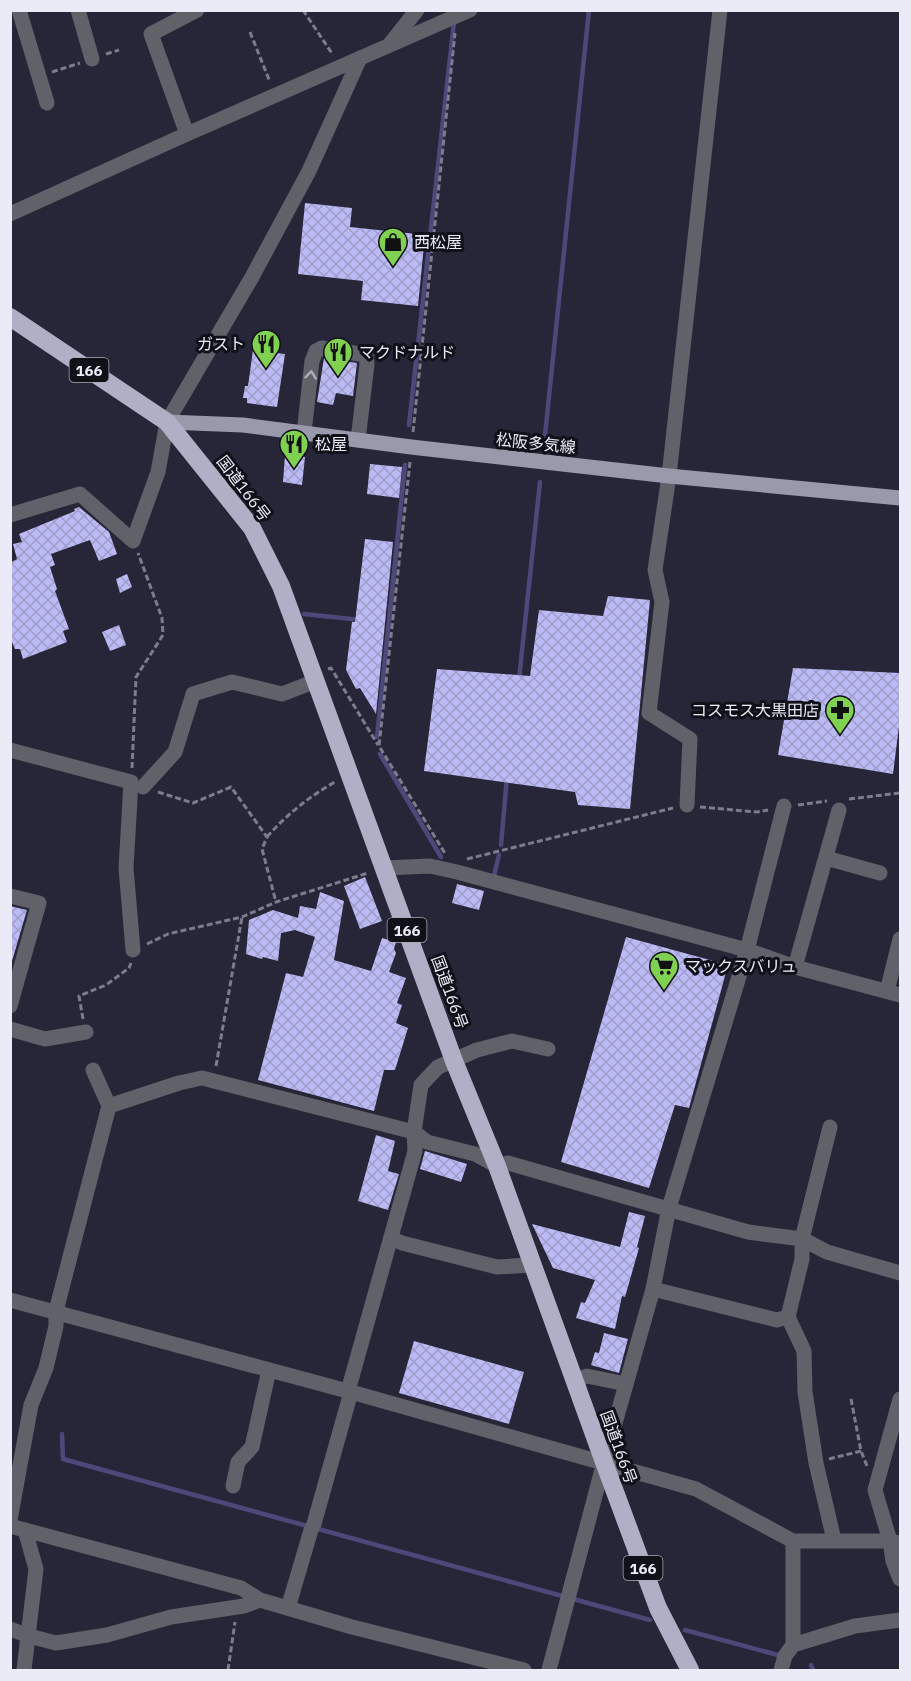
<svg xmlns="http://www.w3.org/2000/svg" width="911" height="1681" font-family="'IBM Plex Sans','Noto Sans JP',sans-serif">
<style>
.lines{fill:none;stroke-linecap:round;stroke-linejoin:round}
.stream{stroke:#4c497a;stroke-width:4.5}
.building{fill:url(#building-cross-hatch)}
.path{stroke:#7c7c8c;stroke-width:3;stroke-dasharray:6 3;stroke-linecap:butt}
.minor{stroke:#61616a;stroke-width:15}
.major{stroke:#9999ac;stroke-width:15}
.highway{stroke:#afafc6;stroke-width:18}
.oneway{stroke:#adadb8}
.labels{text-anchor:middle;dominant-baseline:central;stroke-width:6;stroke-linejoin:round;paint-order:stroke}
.shield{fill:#101018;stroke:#a9a9b5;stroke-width:1.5}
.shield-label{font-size:15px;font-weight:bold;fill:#ebebf8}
.poi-label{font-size:16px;fill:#ebebf8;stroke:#101018;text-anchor:start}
.street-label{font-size:16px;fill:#ebebf8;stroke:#101018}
</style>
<defs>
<pattern id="building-cross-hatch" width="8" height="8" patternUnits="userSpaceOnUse" patternTransform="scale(1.5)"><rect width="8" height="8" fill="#bcbaf4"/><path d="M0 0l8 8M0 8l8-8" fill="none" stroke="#9e9dca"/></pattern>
</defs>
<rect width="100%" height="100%" fill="#272638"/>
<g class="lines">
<g class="stream">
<polyline points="409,425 454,22"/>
<polyline points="544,445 589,10"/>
<polyline points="304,614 361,620"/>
<polyline points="519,679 540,482"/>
<polyline points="377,737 405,465"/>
<polyline points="380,754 441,857"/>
<polyline points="501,845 507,777"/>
<polyline points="494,876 499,855"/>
<polyline points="62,1434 63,1459 650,1620"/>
<polyline points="685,1630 778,1655"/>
<polyline points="811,1665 813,1670"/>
</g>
</g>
<g class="building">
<polygon points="305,203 352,208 350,227 425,235 418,306 361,300 363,281 298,274"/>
<polygon points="253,350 285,354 277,407 247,403 247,398 243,398 245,386 248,386"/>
<polygon points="324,358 357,363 353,396 336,393 333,405 317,402"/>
<polygon points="285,455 305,457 302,485 283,482"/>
<polygon points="370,464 402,467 399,498 367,494"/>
<polygon points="79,507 109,532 117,554 99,561 90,540 51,554 55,565 50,567 57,589 55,591 69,629 63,631 67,642 23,659 20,649 15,649 10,637 10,563 17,559 13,544 22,542 19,534 75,511 74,509"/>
<polygon points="365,539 393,542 376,714 360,688 356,689 346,670 352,622 355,622"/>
<polygon points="127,574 132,587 120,593 116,579"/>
<polygon points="608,596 650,600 630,809 578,805 575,792 424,771 437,669 530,676 539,610 603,616"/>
<polygon points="119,625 126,645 110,651 102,632"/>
<polygon points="793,668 900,673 900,718 893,774 778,755"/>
<polygon points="365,877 382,921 360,929 344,886"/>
<polygon points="457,884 484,891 479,910 452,903"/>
<polygon points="320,892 344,901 334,960 371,971 382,938 396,942 394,949 396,953 389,972 406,978 397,1003 402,1005 396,1023 408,1028 395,1070 384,1070 374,1111 258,1080 286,973 303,977 315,937 295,930 281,933 278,961 263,957 262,959 246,954 249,920 273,910 298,918 300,906 316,909"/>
<polygon points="10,906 27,910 10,968"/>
<polygon points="626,937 728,965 689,1108 675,1105 649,1188 561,1162"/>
<polygon points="376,1135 395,1141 388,1171 399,1174 388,1210 358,1201"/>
<polygon points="425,1151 467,1164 461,1182 420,1169"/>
<polygon points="629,1212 645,1216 637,1247 639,1248 625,1297 622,1296 615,1329 576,1318 581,1302 585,1303 595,1280 553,1268 532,1224 620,1247"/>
<polygon points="604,1333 628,1339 619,1373 591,1365 595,1352 599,1353"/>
<polygon points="414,1341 524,1372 509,1424 399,1393"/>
</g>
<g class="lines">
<g class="path">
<polyline points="303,10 333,55"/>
<polyline points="250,32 270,82"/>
<polyline points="106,54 119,50"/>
<polyline points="52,72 80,63"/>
<polyline points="413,432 455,33"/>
<polyline points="410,462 379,746 446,855"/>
<polyline points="328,669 331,668 378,745"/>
<polyline points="132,768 136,677 163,635 162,618 138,553"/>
<polyline points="158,792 193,803 231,787 267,837 262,849 276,902"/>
<polyline points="849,799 900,793"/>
<polyline points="798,805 827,801"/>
<polyline points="700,807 757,812 768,810"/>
<path d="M267,837C286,815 310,796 335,782"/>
<polyline points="467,859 673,808"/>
<polyline points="147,944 168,934 242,917 276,902 368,873"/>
<polyline points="83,1019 79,996 106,985 129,968 131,963"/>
<polyline points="216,1066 242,917"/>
<polyline points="851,1399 861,1451 867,1466"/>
<polyline points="829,1459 861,1451"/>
<polyline points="228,1670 235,1622"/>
</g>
<g class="minor">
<polyline points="19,10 47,103"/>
<polyline points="78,10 92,59"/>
<polyline points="390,44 417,10"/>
<polyline points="187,134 151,34 197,10"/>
<polyline points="10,214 187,134 470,10"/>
<polyline points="304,433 312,361 316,351 322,348 366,355 367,364 358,440"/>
<polyline points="10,515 80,494 133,541 158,472 167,422 252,277 309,171 360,58"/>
<polyline points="10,750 131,782 126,868 133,950"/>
<polyline points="143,787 175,752 193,694 232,682 282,694 316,681"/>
<polyline points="687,805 690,739 649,713 662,602 655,570 669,476 720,10"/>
<polyline points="826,858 880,873"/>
<polyline points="384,868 430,866 457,872 747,950 795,967 900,995"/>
<polyline points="10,896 39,903 10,1006"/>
<polyline points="795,967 839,810"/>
<polyline points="887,991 900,939"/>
<polyline points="10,1029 45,1039 86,1032"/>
<polyline points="109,1106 179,1083 202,1078 414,1132 427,1142 475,1154 497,1166 508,1163 748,1232 802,1239 827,1252 900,1273"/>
<polyline points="830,1127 802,1239 802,1259 788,1317 804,1351 805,1392 816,1463 834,1540"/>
<polyline points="391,1238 402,1243 497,1267 532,1265"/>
<polyline points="653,1289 777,1320 788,1317"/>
<polyline points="10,1300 351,1392 696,1489 793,1541 890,1541 900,1543"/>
<polyline points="574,1381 587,1376 626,1384"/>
<polyline points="348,1391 415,1151 414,1132 421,1085 438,1067 477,1050 512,1041 548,1049"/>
<polyline points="900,1399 875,1490 890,1541 893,1561 900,1579"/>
<polyline points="233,1486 238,1462 252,1447 269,1370"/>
<polyline points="10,1520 31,1405 46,1368 56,1326 56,1311 109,1106 93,1070"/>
<polyline points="10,1526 241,1588 260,1600 352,1627 524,1670"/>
<polyline points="288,1608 311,1530 314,1524 351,1392"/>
<polyline points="10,1629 29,1636 56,1643 107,1635 171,1617 244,1606 260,1600"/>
<polyline points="793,1645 855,1626 900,1620"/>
<polyline points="24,1670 36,1569 25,1530"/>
<polyline points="549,1670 604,1462 653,1289 669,1208 747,950 784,806"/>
<polyline points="781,1670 785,1656 793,1645 793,1541"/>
</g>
<polyline class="major" points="167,422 243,425 411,447 669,476 900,498"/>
<polyline class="highway" points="10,317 167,422 252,528 281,586 454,1061 497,1166 604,1462 658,1608 690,1670"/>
</g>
<defs><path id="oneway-chevron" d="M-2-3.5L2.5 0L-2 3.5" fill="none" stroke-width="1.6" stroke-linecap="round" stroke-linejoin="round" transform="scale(1.5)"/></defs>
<use class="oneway" href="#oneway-chevron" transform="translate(311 375) rotate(-84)"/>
<defs>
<g id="shop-pin" transform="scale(1.5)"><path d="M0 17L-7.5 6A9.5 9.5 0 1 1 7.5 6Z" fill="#80d051" stroke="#101018"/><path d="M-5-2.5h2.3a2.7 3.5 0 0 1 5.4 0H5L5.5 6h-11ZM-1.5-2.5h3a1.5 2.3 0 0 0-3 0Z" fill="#111"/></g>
<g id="restaurant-pin" transform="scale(1.5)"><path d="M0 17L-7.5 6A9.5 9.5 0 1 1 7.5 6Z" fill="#80d051" stroke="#101018"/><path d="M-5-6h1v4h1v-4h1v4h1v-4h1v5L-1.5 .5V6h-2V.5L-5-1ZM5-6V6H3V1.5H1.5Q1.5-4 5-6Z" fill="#111"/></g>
<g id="pharmacy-pin" transform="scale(1.5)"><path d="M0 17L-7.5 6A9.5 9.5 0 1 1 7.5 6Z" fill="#80d051" stroke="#101018"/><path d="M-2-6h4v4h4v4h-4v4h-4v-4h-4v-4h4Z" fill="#111"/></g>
<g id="supermarket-pin" transform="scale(1.5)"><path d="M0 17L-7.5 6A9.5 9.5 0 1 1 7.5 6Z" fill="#80d051" stroke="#101018"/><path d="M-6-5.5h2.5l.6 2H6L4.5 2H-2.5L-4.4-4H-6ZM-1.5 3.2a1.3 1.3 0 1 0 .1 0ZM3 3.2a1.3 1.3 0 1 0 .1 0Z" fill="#111"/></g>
</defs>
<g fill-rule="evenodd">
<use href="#shop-pin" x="393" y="242"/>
<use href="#restaurant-pin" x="266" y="344"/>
<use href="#restaurant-pin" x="338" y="352"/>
<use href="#restaurant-pin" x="294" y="444"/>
<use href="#pharmacy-pin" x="840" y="710"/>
<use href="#supermarket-pin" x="664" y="966"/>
</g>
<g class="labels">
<g class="shield">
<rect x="69.5" y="358" width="39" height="24" rx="4.5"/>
<rect x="387.5" y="918" width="39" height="24" rx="4.5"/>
<rect x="623.5" y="1556" width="39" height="24" rx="4.5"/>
</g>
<g class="shield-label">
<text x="89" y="370">166</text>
<text x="407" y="930">166</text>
<text x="643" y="1568">166</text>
</g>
<g class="poi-label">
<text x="414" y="242">西松屋</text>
<text x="245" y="344" text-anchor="end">ガスト</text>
<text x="359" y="352">マクドナルド</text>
<text x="315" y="444">松屋</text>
<text x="819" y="710" text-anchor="end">コスモス大黒田店</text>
<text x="685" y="966">マックスバリュ</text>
</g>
<g class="street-label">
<text transform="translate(536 443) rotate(6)">松阪多気線</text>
<text transform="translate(244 488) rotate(53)">国道166号</text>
<text transform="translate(450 992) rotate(70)">国道166号</text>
<text transform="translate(619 1447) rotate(70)">国道166号</text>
</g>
</g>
<rect width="911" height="1681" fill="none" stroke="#ebebf8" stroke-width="24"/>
</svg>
